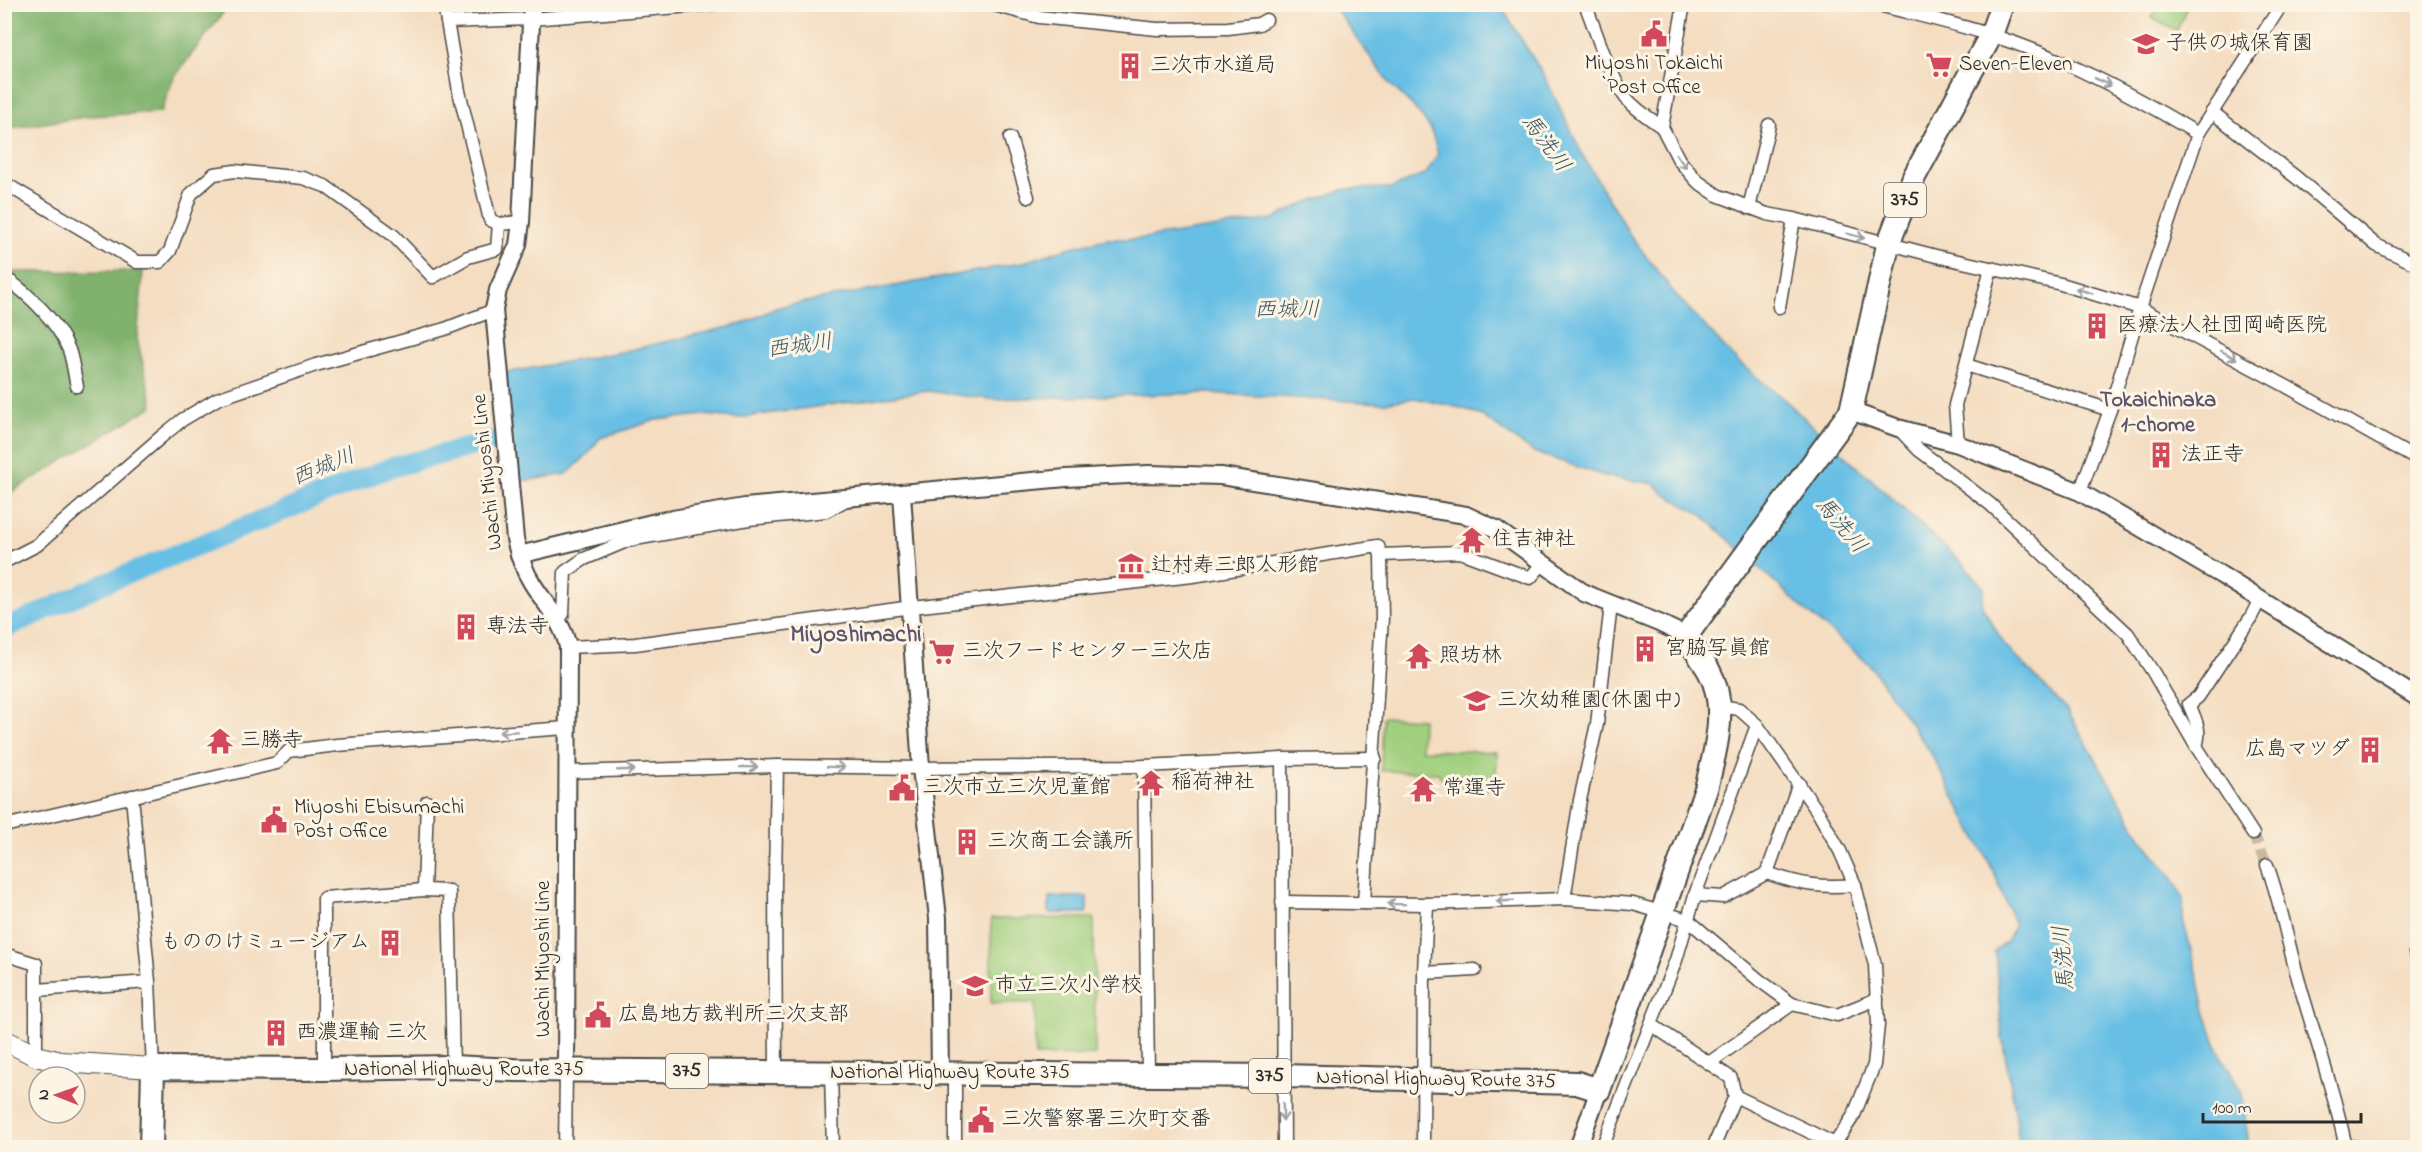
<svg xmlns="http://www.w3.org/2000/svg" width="2422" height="1152" font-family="'Indie Flower','Klee One',sans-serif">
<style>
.green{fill:#a0cf7e;stroke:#667d54;stroke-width:1.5}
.forest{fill:#80b26d;stroke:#566e4c;stroke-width:1.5}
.water{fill:#68bfe5;stroke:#4a7588;stroke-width:1.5}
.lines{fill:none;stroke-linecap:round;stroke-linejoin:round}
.river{stroke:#68bfe5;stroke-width:20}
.street-tunnel{stroke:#ccb9a3;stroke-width:12;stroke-dasharray:12 6;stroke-linecap:butt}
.street-casing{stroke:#494642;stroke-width:15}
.secondary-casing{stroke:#494642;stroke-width:20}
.primary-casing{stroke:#494642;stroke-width:22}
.highway-casing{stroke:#494642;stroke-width:26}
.street{stroke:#fff;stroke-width:12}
.secondary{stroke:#fff;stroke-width:16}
.primary{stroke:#fff;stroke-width:20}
.highway{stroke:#fff;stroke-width:22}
.oneway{stroke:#a0a0a0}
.labels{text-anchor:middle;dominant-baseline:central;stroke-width:6;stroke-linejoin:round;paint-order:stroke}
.shield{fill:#fcf5e5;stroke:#6a6863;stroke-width:1.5}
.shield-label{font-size:20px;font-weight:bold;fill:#2b2b2b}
.poi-label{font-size:21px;fill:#2b2b2b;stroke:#fcf5e5;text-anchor:start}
.street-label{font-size:21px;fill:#2b2b2b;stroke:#fcf5e5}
.water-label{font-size:22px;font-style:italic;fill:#3d5763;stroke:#fcf5e5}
.neighbourhood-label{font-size:22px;font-weight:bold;fill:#5c536a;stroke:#fcf5e5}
.quarter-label{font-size:24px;font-weight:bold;fill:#5c536a;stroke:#fcf5e5}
</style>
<rect width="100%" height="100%" fill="#fcf5e5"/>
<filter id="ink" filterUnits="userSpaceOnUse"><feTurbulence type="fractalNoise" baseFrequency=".0167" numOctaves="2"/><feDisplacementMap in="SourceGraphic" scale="12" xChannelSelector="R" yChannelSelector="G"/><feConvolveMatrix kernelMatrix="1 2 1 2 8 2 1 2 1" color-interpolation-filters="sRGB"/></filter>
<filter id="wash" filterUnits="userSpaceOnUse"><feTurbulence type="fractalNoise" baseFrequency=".008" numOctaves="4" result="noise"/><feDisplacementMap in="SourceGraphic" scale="24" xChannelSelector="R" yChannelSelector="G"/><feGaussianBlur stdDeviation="1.35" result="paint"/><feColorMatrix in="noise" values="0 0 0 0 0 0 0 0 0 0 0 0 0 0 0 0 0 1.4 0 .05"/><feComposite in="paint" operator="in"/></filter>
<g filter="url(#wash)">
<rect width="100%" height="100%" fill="#f4ddc1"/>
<g class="green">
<polygon points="2157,5 2188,5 2177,30 2151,18"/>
<polygon points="1383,717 1422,719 1421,750 1497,752 1495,789 1449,789 1438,773 1381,771"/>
<polygon points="1094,918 1095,1055 1035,1056 1035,1003 991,1003 991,919"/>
</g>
<g class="forest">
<polygon points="5,4 229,4 229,5 173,79 161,112 92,116 5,129"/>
<polygon points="143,271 137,339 153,406 5,496 5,272"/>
</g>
<g class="water">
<polygon points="1333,5 1500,5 1546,79 1583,156 1630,235 1675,294 1736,360 1787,402 1960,561 1984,588 1982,606 2004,644 2067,710 2142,839 2171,876 2183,897 2183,920 2198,976 2205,1011 2219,1052 2242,1093 2249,1147 2020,1147 2012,1092 2002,1038 1995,951 2006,941 2015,925 1993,870 1929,750 1869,664 1808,613 1701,514 1664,494 1655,484 1605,476 1533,452 1482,416 1465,409 1415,398 1384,403 1207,393 988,399 928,391 737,418 704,415 656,420 600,438 587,455 567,474 517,482 504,373 621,352 742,324 778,307 1021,263 1071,247 1107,239 1137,239 1273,219 1305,203 1345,189 1391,188 1426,174 1438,154 1431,129 1413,106 1389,83"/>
<rect x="1049" y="897" width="38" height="16"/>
</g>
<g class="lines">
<polyline class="river" points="4,629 103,584 389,468 523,433"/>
</g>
</g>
<g filter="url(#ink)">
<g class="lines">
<polyline class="street-tunnel" points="2253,834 2267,865"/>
<g class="street-casing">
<g id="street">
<polyline points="444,4 459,91 490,220 499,224 521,222"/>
<polyline points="990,4 1039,17 1157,29 1228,28 1259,24 1266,20"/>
<path d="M1585,4C1597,33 1608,73 1626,98C1636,110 1649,118 1662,127"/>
<polyline points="1684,4 1662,127 1679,160 1697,181 1717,195 1767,214 1794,219 1936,256 2061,284 2140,308 2284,385 2418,460"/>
<path d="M1875,4C1913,14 1953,23 1991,35C2064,58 2133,95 2198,134"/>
<polyline points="447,22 531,19 715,4"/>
<polyline points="2212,112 2297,178 2376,245 2418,265"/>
<polyline points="1010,138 1028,197"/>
<polyline points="4,183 137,262 160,262 170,251 191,194 214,174 235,171 303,178 325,186 393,235 433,277 468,257 497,249 499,224"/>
<polyline points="1749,208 1769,125"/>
<path d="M4,277C29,294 58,322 69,350C73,361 74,374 77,386"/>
<polyline points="1779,307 1794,219"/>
<polyline points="1966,365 2110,410"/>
<polyline points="1899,429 1919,450 1990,504 2128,634 2153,672 2196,746 2253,834"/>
<polyline points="1958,444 1955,405 1991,268"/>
<polyline points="2080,492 2110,410 2140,308 2198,134 2282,4"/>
<polyline points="1381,555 1460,552 1530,578 1544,562"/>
<polyline points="4,562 37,545 161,437 182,420 217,399 316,365 445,329 494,310"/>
<polyline points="558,620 563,614 565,572 584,559 629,540 749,519 826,511 846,500"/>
<polyline points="568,647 635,644 912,607 1193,576 1378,546 1381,555 1382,618 1364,903"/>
<polyline points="1719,706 1739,709 1757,725 1818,812 1840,851 1855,885 1875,965 1878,1025 1874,1065 1854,1115 1832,1148"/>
<path d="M2196,746C2202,730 2195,719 2189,704L2198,697L2251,617L2260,599"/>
<polyline points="1282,759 1284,1148"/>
<polyline points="1144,766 1148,1075"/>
<polyline points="567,772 777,766 921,768 1144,766 1282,759 1375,758"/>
<polyline points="132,796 149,982 153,1068"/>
<polyline points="4,826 277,763 289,751 337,745 566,728"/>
<path d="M2267,865C2280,900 2286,935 2296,971C2312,1030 2334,1088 2346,1148"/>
<path d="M1767,873C1800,885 1821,888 1855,885"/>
<polyline points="424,890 427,802"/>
<polyline points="1695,895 1723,897 1767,873 1799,783"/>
<polyline points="1564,899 1580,800 1597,724 1611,605"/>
<polyline points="1282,902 1427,904 1564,899 1633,904 1688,920 1759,980 1792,1004 1837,1015 1877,999"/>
<polyline points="2418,953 2416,952 2418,960"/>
<polyline points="4,954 36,964 36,1056"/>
<polyline points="1424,973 1475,970"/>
<polyline points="37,990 149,982"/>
<polyline points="1652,1025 1731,1078 1735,1096 1713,1148"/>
<polyline points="1709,1063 1792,1004"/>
<polyline points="324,1069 324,898 424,890 449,891 453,1067"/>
<polyline points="776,1072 775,883 777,766"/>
<polyline points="831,1073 833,1148"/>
<polyline points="1735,1096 1835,1144"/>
<polyline points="2346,1146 2364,1148"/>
<polyline points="565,1148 566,1071"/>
<polyline points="955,1148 955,1073"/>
<polyline points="1423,1148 1424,973 1427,904"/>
<polyline points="1602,1148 1676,960 1695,895 1757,725"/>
</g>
</g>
<g class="secondary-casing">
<g id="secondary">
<path d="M532,4L521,222L518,245L498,290L494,310L515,539C519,555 523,569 532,583C545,604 563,622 568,647L566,1071"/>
<polyline points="1851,411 1898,428 1958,444 2080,492 2221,575 2418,698"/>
<polyline points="902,494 921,768 938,918 940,1073"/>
<polyline points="519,555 660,521 745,507 1066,478 1149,474 1221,476 1466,515 1496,529 1584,593 1659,623 1686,636"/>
<polyline points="1578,1148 1599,1090"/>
</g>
</g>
<g class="primary-casing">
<polyline id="primary" points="4,1040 36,1056 61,1062 153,1068"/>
</g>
<g class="highway-casing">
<path id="highway" d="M151,1148L153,1068L324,1069L453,1067L514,1070L1282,1076L1577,1083L1599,1090L1706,789C1715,752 1729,707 1709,671C1702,659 1693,647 1686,636L1851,411L1888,245L1914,177L1991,35L2002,4"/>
</g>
<use href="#street" class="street"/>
<use href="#secondary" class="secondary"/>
<use href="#primary" class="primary"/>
<use href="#highway" class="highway"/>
</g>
<defs><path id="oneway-shaft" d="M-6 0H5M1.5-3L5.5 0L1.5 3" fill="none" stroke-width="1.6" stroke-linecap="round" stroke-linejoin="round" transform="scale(1.5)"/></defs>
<g class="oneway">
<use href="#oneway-shaft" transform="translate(2103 82) rotate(25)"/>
<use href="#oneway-shaft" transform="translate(1681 161) rotate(55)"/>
<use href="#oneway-shaft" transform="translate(1856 236) rotate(15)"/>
<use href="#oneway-shaft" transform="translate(2084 291) rotate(-164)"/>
<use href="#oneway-shaft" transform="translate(2229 355) rotate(28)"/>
<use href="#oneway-shaft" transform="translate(508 732) rotate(176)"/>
<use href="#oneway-shaft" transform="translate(749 767) rotate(-1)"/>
<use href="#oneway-shaft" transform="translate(836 767) rotate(1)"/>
<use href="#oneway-shaft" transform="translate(626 770) rotate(-2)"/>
<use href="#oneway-shaft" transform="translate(1505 901) rotate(178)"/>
<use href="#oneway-shaft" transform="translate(1396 904) rotate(-179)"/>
<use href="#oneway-shaft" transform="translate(1283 1112) rotate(89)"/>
</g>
</g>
<defs>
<g id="civic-bare" transform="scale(2.07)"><path d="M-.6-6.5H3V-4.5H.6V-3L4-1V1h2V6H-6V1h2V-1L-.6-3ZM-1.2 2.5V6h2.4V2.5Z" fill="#d1495b" stroke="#fcf5e5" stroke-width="2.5" paint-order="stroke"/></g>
<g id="school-bare" transform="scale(2.07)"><path d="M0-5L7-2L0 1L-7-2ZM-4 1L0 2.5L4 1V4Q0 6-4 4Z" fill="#d1495b" stroke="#fcf5e5" stroke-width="2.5" paint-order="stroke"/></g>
<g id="supermarket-bare" transform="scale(2.07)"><path d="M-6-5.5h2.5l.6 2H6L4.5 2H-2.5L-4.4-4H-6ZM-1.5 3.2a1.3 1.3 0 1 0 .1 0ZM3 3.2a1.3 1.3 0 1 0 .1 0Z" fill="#d1495b" stroke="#fcf5e5" stroke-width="2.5" paint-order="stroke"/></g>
<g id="building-bare" transform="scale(2.07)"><path d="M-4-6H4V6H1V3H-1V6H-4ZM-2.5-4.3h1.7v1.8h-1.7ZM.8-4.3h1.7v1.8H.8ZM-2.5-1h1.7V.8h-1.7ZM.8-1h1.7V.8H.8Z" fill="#d1495b" stroke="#fcf5e5" stroke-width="2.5" paint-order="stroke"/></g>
<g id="temple-bare" transform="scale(2.07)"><path d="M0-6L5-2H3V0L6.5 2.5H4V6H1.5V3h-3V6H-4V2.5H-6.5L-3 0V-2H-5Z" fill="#d1495b" stroke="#fcf5e5" stroke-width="2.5" paint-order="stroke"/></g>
<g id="museum-bare" transform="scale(2.07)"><path d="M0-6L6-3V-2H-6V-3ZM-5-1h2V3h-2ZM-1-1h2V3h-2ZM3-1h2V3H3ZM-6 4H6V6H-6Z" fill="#d1495b" stroke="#fcf5e5" stroke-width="2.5" paint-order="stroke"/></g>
</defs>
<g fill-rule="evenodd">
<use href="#civic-bare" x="1654" y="34"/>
<use href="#school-bare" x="2146" y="44"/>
<use href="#supermarket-bare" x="1939" y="65"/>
<use href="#building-bare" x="1130" y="66"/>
<use href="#building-bare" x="2097" y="326"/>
<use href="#building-bare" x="2161" y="455"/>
<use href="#temple-bare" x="1472" y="540"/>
<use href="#museum-bare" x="1131" y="566"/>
<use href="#building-bare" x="466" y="627"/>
<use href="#building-bare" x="1645" y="649"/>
<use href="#supermarket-bare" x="942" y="652"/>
<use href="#temple-bare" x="1419" y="656"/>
<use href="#school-bare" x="1477" y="701"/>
<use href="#temple-bare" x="220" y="741"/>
<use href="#building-bare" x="2370" y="750"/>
<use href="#temple-bare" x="1151" y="783"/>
<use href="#civic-bare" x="902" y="788"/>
<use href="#temple-bare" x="1423" y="789"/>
<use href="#civic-bare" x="274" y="820"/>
<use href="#building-bare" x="967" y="842"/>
<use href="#building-bare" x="390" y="943"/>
<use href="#school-bare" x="975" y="986"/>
<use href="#civic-bare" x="598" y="1015"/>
<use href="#building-bare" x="276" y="1033"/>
<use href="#civic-bare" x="981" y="1120"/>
</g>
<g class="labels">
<g class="shield">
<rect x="1884" y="183" width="42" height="34" rx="4.5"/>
<rect x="666" y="1054" width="42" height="34" rx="4.5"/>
<rect x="1249" y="1059" width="42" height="34" rx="4.5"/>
</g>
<g class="shield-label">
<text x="1905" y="200">375</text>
<text x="687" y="1071">375</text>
<text x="1270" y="1076">375</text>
</g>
<g class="poi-label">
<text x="2166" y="44">子供の城保育園</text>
<text x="1654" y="64" text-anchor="middle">Miyoshi Tokaichi<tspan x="1654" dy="24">Post Office</tspan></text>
<text x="1959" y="65">Seven-Eleven</text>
<text x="1150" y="66">三次市水道局</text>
<text x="2117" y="326">医療法人社団岡崎医院</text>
<text x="2181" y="455">法正寺</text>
<text x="1492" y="540">住吉神社</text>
<text x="1151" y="566">辻村寿三郎人形館</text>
<text x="486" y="627">専法寺</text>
<text x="1665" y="649">宮脇写眞館</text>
<text x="962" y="652">三次フードセンター三次店</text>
<text x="1439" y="656">照坊林</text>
<text x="1497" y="701">三次幼稚園(休園中)</text>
<text x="240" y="741">三勝寺</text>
<text x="2350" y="750" text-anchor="end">広島マツダ</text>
<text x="1171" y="783">稲荷神社</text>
<text x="922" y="788">三次市立三次児童館</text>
<text x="1443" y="789">常運寺</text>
<text x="294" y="808">Miyoshi Ebisumachi<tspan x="294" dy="24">Post Office</tspan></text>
<text x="987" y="842">三次商工会議所</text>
<text x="370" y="943" text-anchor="end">もののけミュージアム</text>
<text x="995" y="986">市立三次小学校</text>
<text x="618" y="1015">広島地方裁判所三次支部</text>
<text x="296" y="1033">西濃運輸 三次</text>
<text x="1001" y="1120">三次警察署三次町交番</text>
</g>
<g class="street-label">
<text transform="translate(488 472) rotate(-96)">Wachi Miyoshi Line</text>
<text transform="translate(544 959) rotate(-90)">Wachi Miyoshi Line</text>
<text x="464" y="1070">National Highway Route 375</text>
<text x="950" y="1073">National Highway Route 375</text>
<text transform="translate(1436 1080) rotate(1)">National Highway Route 375</text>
</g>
<g class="water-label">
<text transform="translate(1545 144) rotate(54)">馬洗川</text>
<text x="1287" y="311">西城川</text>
<text transform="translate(800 347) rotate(-8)">西城川</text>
<text transform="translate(324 468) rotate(-22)">西城川</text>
<text transform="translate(1840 526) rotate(50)">馬洗川</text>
<text transform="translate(2065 958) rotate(-95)">馬洗川</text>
</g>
<g class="neighbourhood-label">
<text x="2158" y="401">Tokaichinaka<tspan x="2158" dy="25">1-chome</tspan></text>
</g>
<g class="quarter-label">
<text x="856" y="635">Miyoshimachi</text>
</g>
</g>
<rect width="2422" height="1152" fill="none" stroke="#fcf5e5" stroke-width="24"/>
<g transform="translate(57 1095) rotate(271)"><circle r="28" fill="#fcf5e5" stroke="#a8a49b" stroke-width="1.5"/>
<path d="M0-4.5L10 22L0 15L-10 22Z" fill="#d1495b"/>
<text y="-9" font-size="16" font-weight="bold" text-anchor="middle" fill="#2b2b2b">N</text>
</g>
<path d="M2203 1113v9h158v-9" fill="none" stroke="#2b2b2b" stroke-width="3"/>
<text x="2212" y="1113" font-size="18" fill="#2b2b2b" stroke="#fcf5e5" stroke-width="4.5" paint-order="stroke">100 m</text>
</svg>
